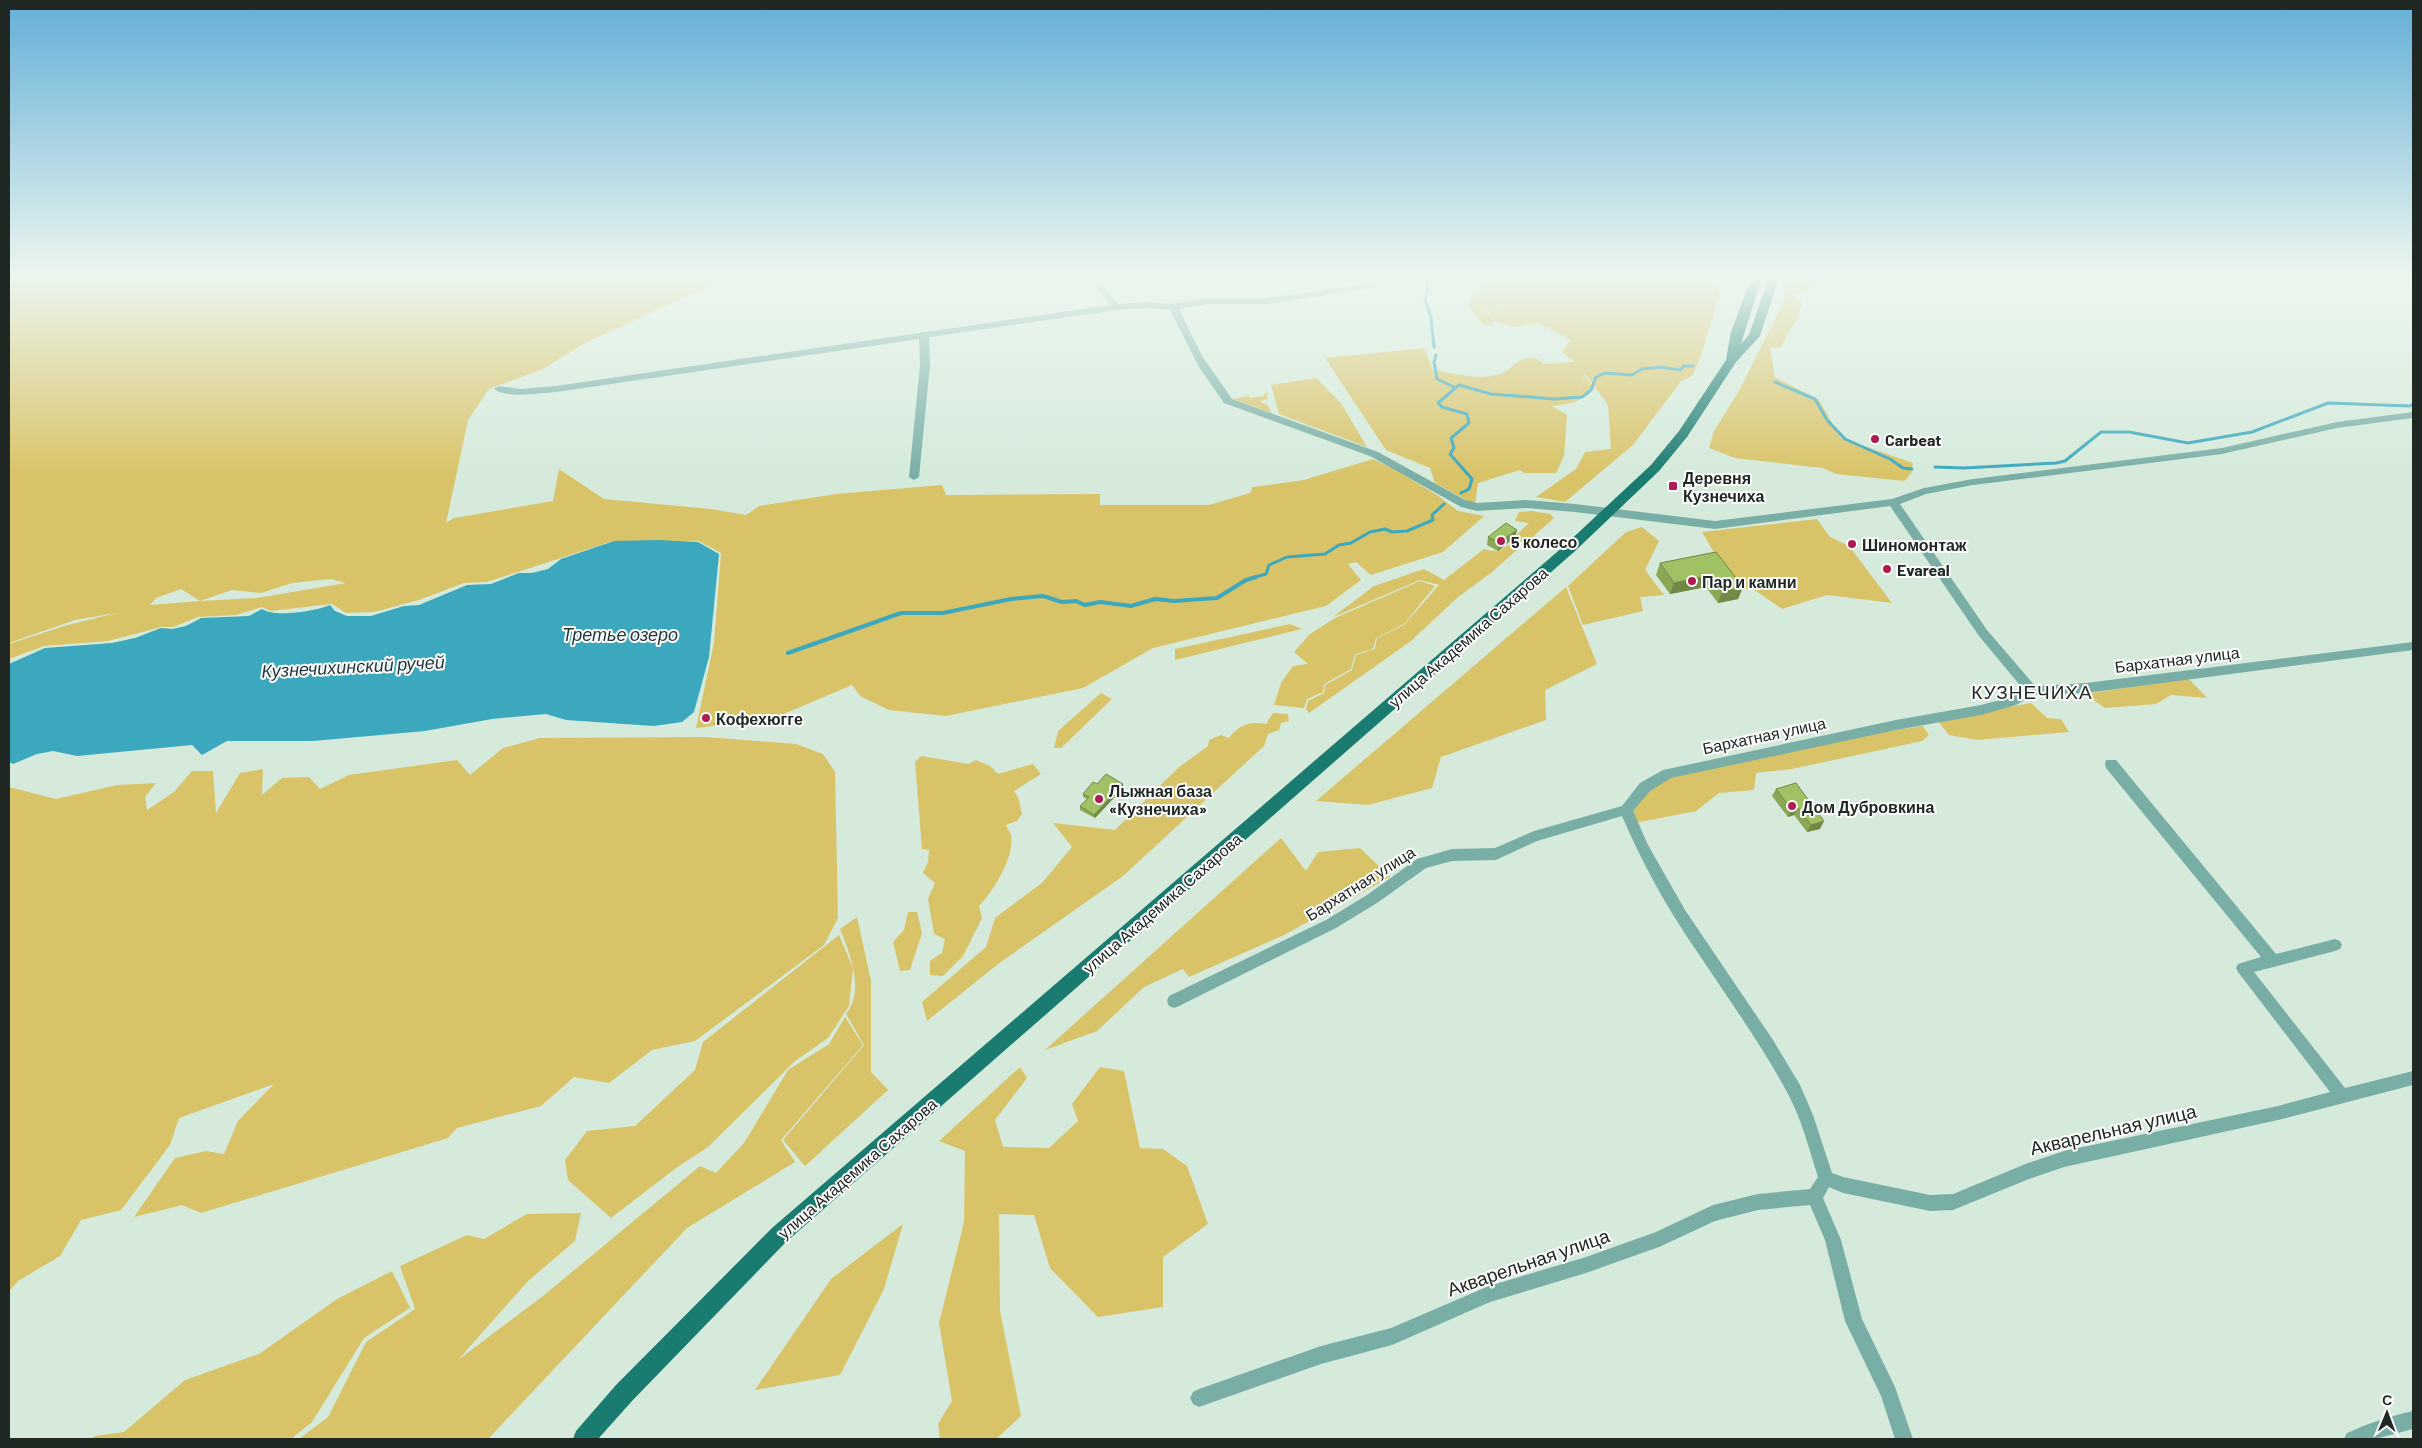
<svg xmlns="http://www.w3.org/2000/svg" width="2422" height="1448" font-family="Barlow,sans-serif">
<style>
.green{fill:#d9c368;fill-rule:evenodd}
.water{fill:#3ba8be}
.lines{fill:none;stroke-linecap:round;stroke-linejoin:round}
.stream-far1{stroke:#3ba8be;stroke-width:3}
.stream{stroke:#3ba8be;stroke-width:4}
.minor{fill:#79aea6;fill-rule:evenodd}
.major{fill:#1a7b70;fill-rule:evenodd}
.wall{fill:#8aa756}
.shaded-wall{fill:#718846}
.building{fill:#a1c264;stroke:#718846}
.poi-dot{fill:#ae1c4f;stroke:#fff;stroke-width:2}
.labels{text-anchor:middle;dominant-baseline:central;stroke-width:4;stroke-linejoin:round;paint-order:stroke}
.poi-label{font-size:16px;font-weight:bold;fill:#202823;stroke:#fff;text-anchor:start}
.street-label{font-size:16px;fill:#202823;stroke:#fff}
.water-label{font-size:18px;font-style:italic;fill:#1f373c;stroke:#fff}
.quarter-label{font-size:19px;letter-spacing:1px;fill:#202823;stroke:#fff}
.near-street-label{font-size:19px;fill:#202823;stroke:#fff}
</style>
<rect width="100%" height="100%" fill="#d5eadb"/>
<g class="green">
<path d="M9,274H760L718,282L585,343L543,369L489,389L468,420L446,523L454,518L553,501L559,469L604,499L711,509L746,515L759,506L836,494L942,485L946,495L1100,494V505H1209L1250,493L1253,487L1304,480L1373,459L1392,468L1437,495L1458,511L1484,516L1443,552L1371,575L1356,562L1348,564L1361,580L1326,606L1153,648L1083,688L946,716L889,710L860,696L852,685L772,719L696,728L714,643L721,553L698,541H613L487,582L464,583L419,600L374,612L346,613L332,604L271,611L262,607L236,615L198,617L173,627H161L108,641L44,646L9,659V644L64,626L116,613L75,620L9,643ZM330,579L346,583L257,598L200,601L232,590L261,593L292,583ZM181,589L200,601L150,605L156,598Z"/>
<path d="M1468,274H1665L1714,280L1697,282L1714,283L1720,292L1701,356L1692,376L1681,381L1633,445L1565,502L1536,497L1576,469L1585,452L1611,449L1608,405L1585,374L1578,390L1585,376L1594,389C1583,401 1568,405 1552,406L1567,415L1564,456L1556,473H1524L1520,470L1478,483L1475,505L1435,483L1430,468L1386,450L1325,358L1424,348L1435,376L1438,377L1436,370C1456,374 1480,381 1500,374C1515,369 1512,360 1534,357L1544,364L1575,362L1562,352L1571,340L1538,323L1515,327L1496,322L1486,309L1503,306L1501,292L1502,305L1484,309L1494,320L1492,326L1484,325L1468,307L1471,296L1483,286L1479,285L1475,277Z"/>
<polygon points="1787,274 1829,274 1838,285 1817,285 1795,295 1802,303 1798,317 1780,348 1770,347 1775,377 1819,400 1841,438 1913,463 1911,474 1904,481 1836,474 1823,468 1735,458 1709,448 1714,431 1739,391 1782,305"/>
<polygon points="1316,378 1341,403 1367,447 1279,414 1271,385"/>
<polygon points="1268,392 1267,399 1261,401 1262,403 1267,404 1272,413 1233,399 1249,396 1250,398 1264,396 1264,394"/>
<polygon points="1532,511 1550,514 1554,518 1527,542 1518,541 1515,536 1529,523 1515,521 1519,512"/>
<polygon points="1817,519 1830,537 1849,546 1892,603 1827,595 1782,609 1753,589 1736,590 1702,532"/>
<polygon points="1642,527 1659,541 1645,570 1664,595 1640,597 1643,611 1583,625 1568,586 1626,532"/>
<path d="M1512,542H1516L1519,548L1492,572L1457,598L1411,641L1309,713L1306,709L1308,701L1324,693L1325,685L1352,670L1356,655L1375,649L1377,638L1404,625L1439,585L1420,580L1333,617L1374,586L1424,569L1444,580L1484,549C1496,553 1502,550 1512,542Z"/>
<polygon points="1420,581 1435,586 1404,624 1376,638 1373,649 1355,654 1351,669 1324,684 1323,692 1307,699 1304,708 1274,705 1281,683 1293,666 1308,664 1294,652 1310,634 1335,618"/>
<polygon points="1566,587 1597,664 1545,690 1546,720 1441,757 1432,788 1368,805 1316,801"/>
<polygon points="1290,624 1302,629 1175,660 1175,649"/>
<polygon points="2188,678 2207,698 2171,695 2156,704 2105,708 2085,694"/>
<polygon points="1101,693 1112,699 1061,748 1054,748 1058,731"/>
<polygon points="2031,703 2047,718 2061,719 2069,732 1977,740 1949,735 1937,720"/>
<path d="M1273,713L1288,714L1289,721L1281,723L1279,730L1268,734L1264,746L1123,876L998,964L927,1021L922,1002L986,947L995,918L1042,883L1072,847L1053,823L1115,830L1178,768L1208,746L1209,740L1221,735L1229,738C1239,724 1251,721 1266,724Z"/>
<polygon points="1923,726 1929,735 1922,741 1792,769 1756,773 1754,790 1719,793 1696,811 1635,823 1632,809 1654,786 1674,776 1844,738"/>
<polygon points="706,737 796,744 823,754 835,772 838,918 824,945 695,1041 652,1050 609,1083 574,1077 541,1106 457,1128 448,1138 201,1213 182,1205 134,1217 175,1158 206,1151 224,1154 238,1121 274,1084 179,1118 170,1145 121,1210 81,1220 60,1256 18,1281 9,1291 9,787 56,799 117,785 156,783 145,797 147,810 174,792 192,771 213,771 216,813 240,773 263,769 262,795 282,778 309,777 320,789 349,775 457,760 470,775 503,748 540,738"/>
<path d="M921,756L969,764L976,760L990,766L998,774L1033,764L1041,774L1014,791L1018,797L1022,814L1017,821L1006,825C1007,828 1010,832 1011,835C1015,858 993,891 979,906L982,918L963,956L943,976L930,975V961L942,953L945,939L934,934L928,899L935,883L923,873L928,862L929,850L922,849L915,762Z"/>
<polygon points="1281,838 1306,871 1318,852 1360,848 1390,877 1284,935 1189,977 1183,969 1144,987 1097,1031 1045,1050"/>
<polygon points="908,912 917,912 922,933 910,970 900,971 893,942 904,930"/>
<path d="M857,917L871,981V1072L888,1090L805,1166L783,1140L864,1045L846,1014C865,990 850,954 840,929Z"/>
<polygon points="839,935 853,968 849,1006 828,1038 794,1062 708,1147 676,1168 611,1218 568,1180 565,1160 587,1131 635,1126 695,1070 703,1042"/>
<polygon points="845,1017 863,1045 781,1140 795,1162 687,1228 488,1439 299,1439 328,1417 366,1342 415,1309 400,1266 467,1235 484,1239 527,1214 581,1213 575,1241 528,1281 458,1360 543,1296 700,1166 716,1173 744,1143 788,1070 829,1044"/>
<polygon points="1020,1067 1027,1078 995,1120 1003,1147 1049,1148 1078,1121 1072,1104 1100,1067 1124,1071 1140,1148 1163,1149 1187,1166 1208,1224 1163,1257 1163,1307 1098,1317 1050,1268 1034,1215 999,1214 1000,1311 1021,1416 996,1439 940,1439 938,1424 952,1401 939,1323 964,1222 965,1151 939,1141"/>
<polygon points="903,1224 884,1289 840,1375 755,1390 831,1279"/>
<polygon points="392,1271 410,1308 364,1338 312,1422 291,1439 90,1439 95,1436 124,1432 185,1380 259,1354 337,1299"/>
</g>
<path class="water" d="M657,540L698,542L719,554L709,657L694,712L682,722L654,726L566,720L546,714L492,719L425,731L313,741H227L202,755L192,745L77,756L53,751L37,754L13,764L9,762V664L45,648L112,643L135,638L161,628L172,629L186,626L201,618L249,616L262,609C275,618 316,611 330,605L335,611L347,616H371L404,606L419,605L467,585L491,584L519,573H532L548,569L561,559L614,541Z"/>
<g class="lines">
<g class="stream-far1">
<polyline points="1427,274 1427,276"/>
<polyline points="1427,280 1427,292"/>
<polyline points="1425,298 1431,318 1434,347"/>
<polyline points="1436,355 1434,362 1437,379 1456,388"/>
<polyline points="1775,382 1815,399 1827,420 1845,439 1890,459 1903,468 1912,469"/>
<polyline points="1935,467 1964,468 2056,463 2065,461 2101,432 2129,432 2188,443 2252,432 2328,403 2410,406 2413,404"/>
<polyline points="1461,493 1469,489 1472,479 1450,454 1454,448 1451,438 1469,423 1467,414 1442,407 1438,403 1459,385 1491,394 1554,399 1582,397 1591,390 1596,377 1605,373 1632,375 1642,369 1661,367 1680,370 1684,366 1693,366"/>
<polyline points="1252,578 1266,574 1269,565 1287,557 1325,554 1339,545 1351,543 1370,532 1385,529 1392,532 1407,531 1433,520 1432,515 1444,504"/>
</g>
<polyline class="stream" points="788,653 901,613 943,613 1011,599 1043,596 1062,602 1076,601 1085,605 1100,602 1131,606 1155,599 1174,601 1217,598 1246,580 1256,577"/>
<g class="minor">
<path d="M1086,274H1094L1118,304L1147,302L1174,304L1206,298H1269L1379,282V286L1376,287L1269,304H1206L1179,309L1202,356L1232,399L1378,452L1465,500L1477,503L1526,500L1575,504L1715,521L1892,499L1924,488L1973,479L2222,448L2337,422L2413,412V418L2337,428L2222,454L1973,485L1926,494L1900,504L1987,630L2035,686L2086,683L2413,642V650L2086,693L2034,695L2016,705L1981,715L1896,730L1671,778L1650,791L1633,811L1648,845L1685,910L1773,1040L1800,1085L1813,1115L1832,1173L1843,1177L1930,1195L1953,1194L2028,1163L2064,1151L2278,1106L2330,1092L2238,972L2236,968L2238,964L2261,957L2106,768L2105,764L2106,760H2116L2276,954L2335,939L2340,941L2342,945L2340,949L2335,951L2254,972L2345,1088L2413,1071V1085L2278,1120L2064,1167L2029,1179L1953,1210L1930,1211L1843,1193L1829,1187L1823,1198L1841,1240L1862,1319L1895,1387L1913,1439H1895L1881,1396L1845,1321L1825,1240L1810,1205L1758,1210L1715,1221L1659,1247L1586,1273L1490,1302L1392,1345L1321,1364L1199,1407L1193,1404L1190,1398L1193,1392L1199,1389L1321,1346L1391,1328L1489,1286L1586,1257L1656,1232L1713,1205L1758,1194L1810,1189L1818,1177C1809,1149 1802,1120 1788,1094C1762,1045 1729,1000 1698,953C1668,910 1643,865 1622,816L1537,841L1496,860L1452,861L1426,868L1377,903L1336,928L1179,1006L1174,1008L1169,1006L1167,1001L1169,996L1326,920L1367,895L1417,859L1452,849L1495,848L1534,831L1622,806L1640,783L1663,770L1896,720L1981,705L2008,698L2024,690L1979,636L1890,506L1715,529L1575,512L1526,508L1477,511L1461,507L1370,456L1224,403L1199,367L1170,310L1147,308L1116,310L929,337L930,365L919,477L914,480L909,477L920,365L919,339L556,392C540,393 506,399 494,389L499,386L521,389L556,386L1110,305Z"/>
<path d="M2413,1411V1429L2375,1439H2344L2347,1433C2369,1423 2390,1416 2413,1411Z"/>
</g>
<polygon class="major" points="1753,274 1763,274 1741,344 1749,335 1770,274 1780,274 1760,336 1736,362 1687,437 1659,471 1574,552 786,1242 632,1401 598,1439 573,1439 576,1431 616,1385 772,1228 1564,546 1651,465 1679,431 1726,360 1731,332"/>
</g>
<g class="wall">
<polygon points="1517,530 1515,537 1498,551 1487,545 1488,537"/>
<polygon points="1716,552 1743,587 1738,599 1718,603 1706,587 1670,594 1656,575 1660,563"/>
<polygon points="1796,783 1820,829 1807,832 1794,815 1788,817 1772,796 1776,789"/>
<polygon points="1097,784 1123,784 1123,788 1095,818 1080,810 1080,806 1087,799 1083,797 1083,794"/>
</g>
<g class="shaded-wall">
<polygon points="1517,530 1515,537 1498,551 1499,543"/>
<polygon points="1711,575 1706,587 1670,594 1674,583"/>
<polygon points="1743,587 1738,599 1718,603 1722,592"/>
<polygon points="1123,784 1123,788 1095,818 1094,815"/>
<polygon points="1798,808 1794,815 1788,817 1792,810"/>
<polygon points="1824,821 1820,829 1807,832 1811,825"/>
</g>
<g class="building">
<polygon points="1506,523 1517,530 1499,543 1488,537"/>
<polygon points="1716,552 1743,587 1722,592 1711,575 1674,583 1660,563"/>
<polygon points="1106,774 1123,784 1094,815 1080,806 1089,797 1083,794 1093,782 1097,784"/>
<polygon points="1796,783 1824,821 1811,825 1798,808 1792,810 1776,789"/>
</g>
<linearGradient id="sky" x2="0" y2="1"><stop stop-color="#63afd7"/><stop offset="0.58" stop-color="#ecf6ef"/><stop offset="1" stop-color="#ecf6ef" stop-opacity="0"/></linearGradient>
<rect width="2422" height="476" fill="url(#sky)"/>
<g class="poi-dot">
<circle cx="1875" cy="439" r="5"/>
<rect x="1668" y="481" width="10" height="10" rx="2.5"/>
<circle cx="1501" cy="541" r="5"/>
<circle cx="1852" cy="544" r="5"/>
<circle cx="1887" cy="569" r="5"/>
<circle cx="1692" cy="581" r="5"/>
<circle cx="706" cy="718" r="5"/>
<circle cx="1099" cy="799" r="5"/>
<circle cx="1792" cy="806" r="5"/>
</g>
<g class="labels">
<g class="poi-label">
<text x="1885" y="439">Carbeat</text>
<text x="1683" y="477">Деревня<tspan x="1683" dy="18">Кузнечиха</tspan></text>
<text x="1511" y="541">5 колесо</text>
<text x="1862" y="544">Шиномонтаж</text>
<text x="1897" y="569">Evareal</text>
<text x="1702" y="581">Пар и камни</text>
<text x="716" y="718">Кофехюгге</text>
<text x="1109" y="790">Лыжная база<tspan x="1109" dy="18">«Кузнечиха»</tspan></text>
<text x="1802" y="806">Дом Дубровкина</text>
</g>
<g class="street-label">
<text transform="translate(1468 637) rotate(-41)">улица Академика Сахарова</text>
<text transform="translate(2177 659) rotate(-7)">Бархатная улица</text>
<text transform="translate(1764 735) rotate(-12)">Бархатная улица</text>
<text transform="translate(1360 883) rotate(-32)">Бархатная улица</text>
<text transform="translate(1162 903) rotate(-41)">улица Академика Сахарова</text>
<text transform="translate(857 1168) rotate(-41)">улица Академика Сахарова</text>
</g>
<g class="water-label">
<text x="620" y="634">Третье озеро</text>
<text transform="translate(353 666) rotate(-3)">Кузнечихинский ручей</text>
</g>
<g class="quarter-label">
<text x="2032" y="691">КУЗНЕЧИХА</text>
</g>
<g class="near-street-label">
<text transform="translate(2113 1129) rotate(-13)">Акварельная улица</text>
<text transform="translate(1528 1262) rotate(-19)">Акварельная улица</text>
</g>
</g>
<rect width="2422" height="1448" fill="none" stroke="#202823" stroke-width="20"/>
<g transform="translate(2387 1413) rotate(1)" stroke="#ffffff" stroke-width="4" paint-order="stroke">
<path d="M0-4L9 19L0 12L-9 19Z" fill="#202823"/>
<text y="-8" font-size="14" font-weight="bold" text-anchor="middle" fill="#202823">С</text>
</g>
</svg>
